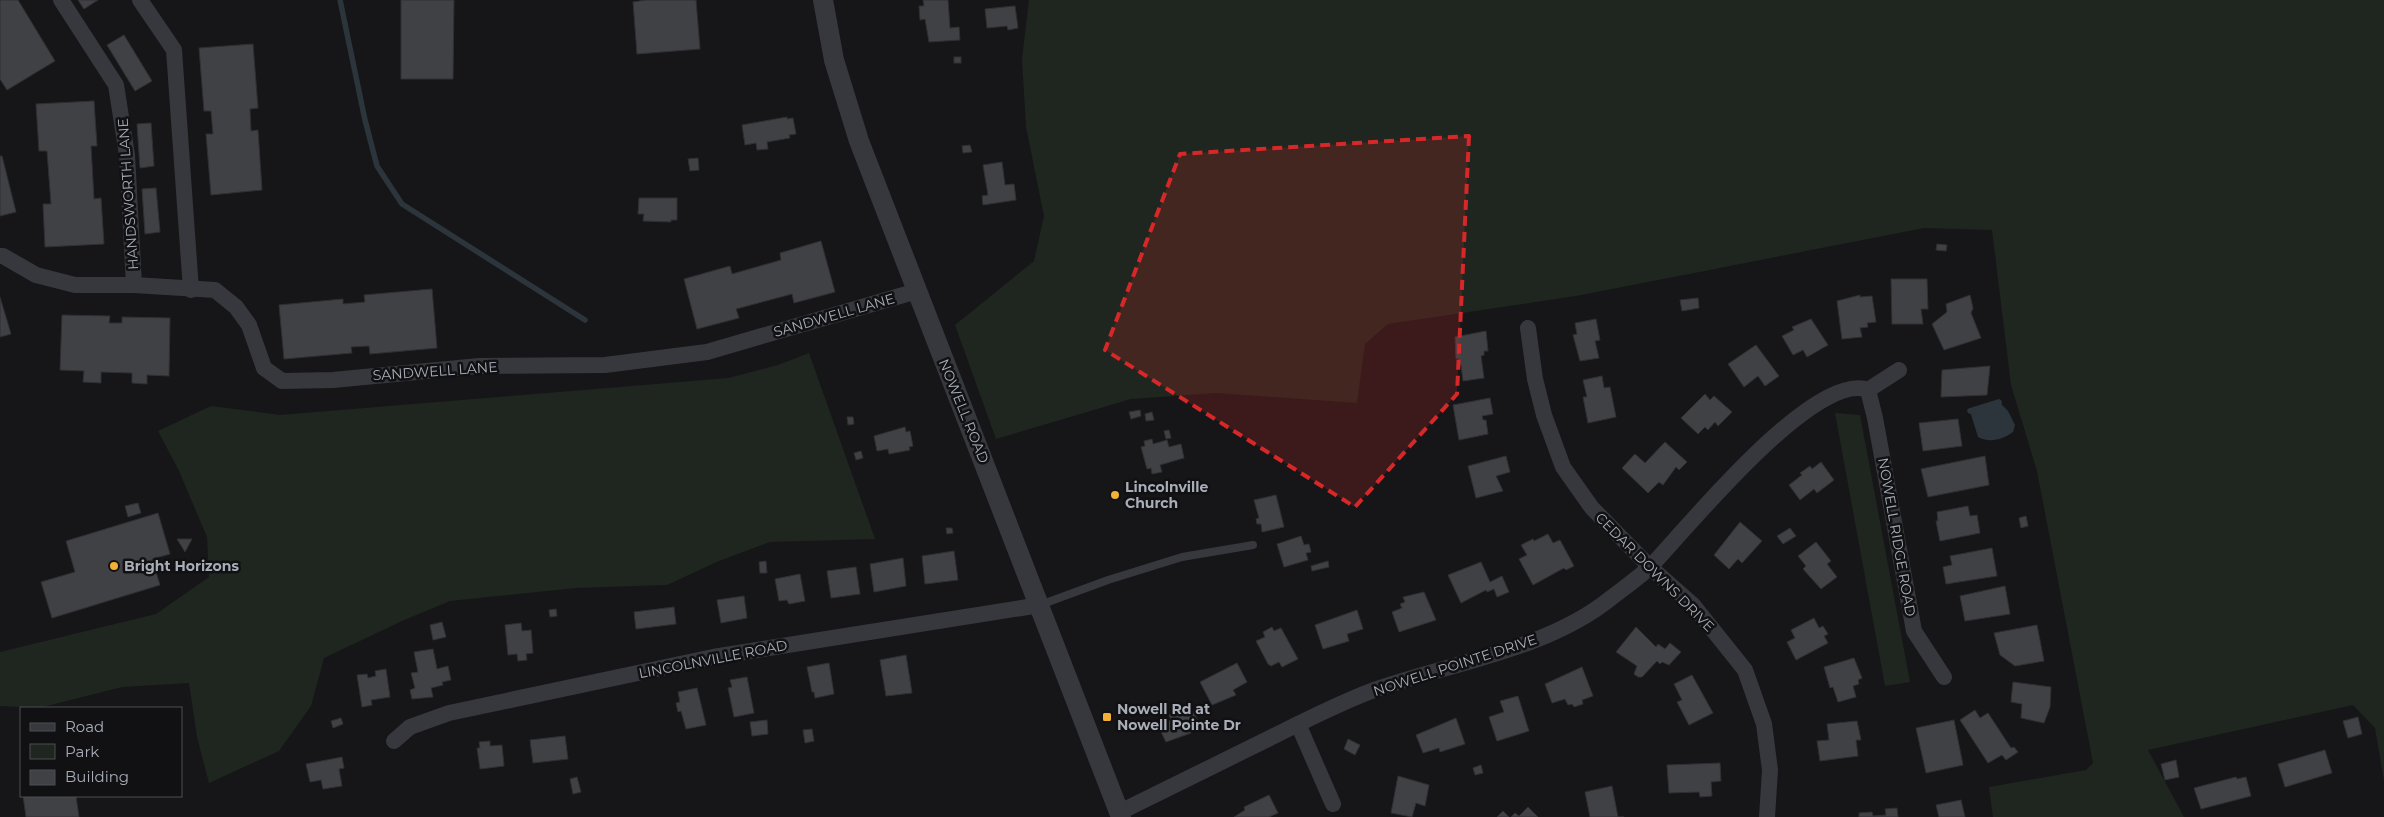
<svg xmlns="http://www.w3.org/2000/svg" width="2384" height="817" font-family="Montserrat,sans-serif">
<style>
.green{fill:#1e261f}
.water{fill:#2c353c}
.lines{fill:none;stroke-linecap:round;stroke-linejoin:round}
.stream{stroke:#2c353c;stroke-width:5.5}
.building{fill:#404145;stroke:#303034}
.service{stroke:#37383d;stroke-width:8}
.minor{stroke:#37383d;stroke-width:16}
.tertiary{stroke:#37383d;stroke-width:20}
.marked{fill:#d62828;fill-opacity:0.2;stroke:#d62828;stroke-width:4;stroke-dasharray:10 6;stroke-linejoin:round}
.poi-dot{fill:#f2b134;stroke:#111113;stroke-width:2}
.labels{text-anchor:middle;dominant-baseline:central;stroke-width:5;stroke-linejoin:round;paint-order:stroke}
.street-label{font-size:14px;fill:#a8adb8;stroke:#111113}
.poi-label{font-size:14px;font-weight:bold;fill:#a8adb8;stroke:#111113;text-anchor:start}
</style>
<rect width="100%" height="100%" fill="#161618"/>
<g class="green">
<polygon points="1029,0 2384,0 2384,781 2375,728 2353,705 2148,750 2184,817 1993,817 1989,787 2086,770 2093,763 2037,471 2011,385 1992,230 1924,228 1576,296 1388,324 1365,344 1357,403 1216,393 1131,399 996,439 955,325 1034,261 1044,216 1026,127 1022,59"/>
<polygon points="809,353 875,539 770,542 719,561 667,585 576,588 450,601 402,621 324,658 311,706 279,751 209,783 197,737 189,683 122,687 39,708 0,706 0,652 156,614 209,577 207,537 179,471 158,431 211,406 280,415 728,378 778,365"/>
<polygon points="1835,413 1860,415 1910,682 1885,686"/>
</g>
<path class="water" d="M1999,402L2008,411L2015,425L2013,432C2002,440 1990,443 1978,437L1970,411Z"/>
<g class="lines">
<g class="stream">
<polyline points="340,0 365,120 377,166 402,204 585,320"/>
<polyline points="1970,411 1999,402 1999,409"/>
</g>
</g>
<g class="building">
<polygon points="0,0 18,0 55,61 7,90 0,79"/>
<polygon points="78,0 98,0 84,9"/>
<polygon points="401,0 454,0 453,79 401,79"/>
<polygon points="646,0 696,0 700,49 637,54 633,2"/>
<polygon points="923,0 948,0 950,28 959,27 960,40 929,42 925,19 920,20 919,6 924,6"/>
<polygon points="1015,6 1018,28 1008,30 1007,26 987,28 985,9"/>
<polygon points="124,35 152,81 135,91 107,45"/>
<polygon points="253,44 258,108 250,109 251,131 258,130 262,190 211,195 206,134 213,134 211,111 204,111 199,48"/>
<rect x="954" y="57" width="7" height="6"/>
<polygon points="94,101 97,146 91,146 94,199 101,198 104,244 45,247 43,204 51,204 47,151 39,151 36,104"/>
<polygon points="787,117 787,119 793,118 796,134 789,135 790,138 767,142 768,149 757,150 756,143 745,145 742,125"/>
<polygon points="151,123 154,166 140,168 137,124"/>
<polygon points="970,145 972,152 963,153 962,146"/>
<polygon points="0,156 2,156 16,212 0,216"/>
<polygon points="698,158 699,170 690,171 688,159"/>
<polygon points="1002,162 1005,185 1014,184 1016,200 983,205 982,196 988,195 983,165"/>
<polygon points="156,188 160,232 145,234 142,189"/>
<polygon points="639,198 677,198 677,220 671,220 671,222 643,221 644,214 638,214"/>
<polygon points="821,241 835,292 794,303 792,294 736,309 739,318 697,329 684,279 730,266 732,274 781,260 780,253"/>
<polygon points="1937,244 1947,245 1946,251 1936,250"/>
<polygon points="1891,279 1927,279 1928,309 1921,309 1923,324 1892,324"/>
<polygon points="432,289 437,348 370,354 369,346 351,347 352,353 284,359 279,305 343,299 343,304 365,302 364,295"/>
<polygon points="1860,295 1860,297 1872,296 1876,322 1867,323 1868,327 1860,328 1862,337 1842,339 1837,301"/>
<polygon points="1970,295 1973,308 1971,313 1981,338 1944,350 1932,324 1947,312 1946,304"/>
<polygon points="0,297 11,334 0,337"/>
<polygon points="1698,298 1699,308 1682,311 1680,300"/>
<polygon points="62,315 110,316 109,323 122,323 122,317 170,318 169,376 147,375 147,384 132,383 132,373 101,372 101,383 83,382 84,371 60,370"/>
<polygon points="1596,319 1600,340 1595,341 1599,358 1580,361 1573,335 1577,334 1575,323"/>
<polygon points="1811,319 1828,345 1807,357 1803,350 1793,355 1782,336 1794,330 1792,327"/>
<polygon points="1486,331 1488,351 1484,351 1484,355 1481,356 1484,378 1463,381 1461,365 1459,365 1458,358 1456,359 1455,337"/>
<polygon points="1756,345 1779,376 1765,386 1758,376 1744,387 1728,364"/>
<polygon points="1990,366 1987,395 1941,397 1942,370"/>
<polygon points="1602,376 1604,388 1610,387 1616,417 1588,423 1583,397 1587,397 1583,380"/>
<polygon points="1705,394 1710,400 1714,396 1732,412 1718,426 1715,422 1708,430 1705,427 1698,434 1681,418"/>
<polygon points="1490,398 1493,414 1482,416 1483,420 1486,420 1488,434 1459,440 1453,405"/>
<polygon points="1140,410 1141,416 1131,419 1129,412"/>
<polygon points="1152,412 1154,420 1146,421 1145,414"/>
<polygon points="847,417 853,417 854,424 848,425"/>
<polygon points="1958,419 1962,446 1923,451 1919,423"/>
<polygon points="905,427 906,432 910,431 913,446 909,447 910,450 889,454 888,449 877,451 874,436"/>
<polygon points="1169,430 1171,438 1166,439 1164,431"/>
<polygon points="1152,439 1153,444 1167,440 1169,447 1181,444 1184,458 1160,465 1162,472 1152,474 1151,468 1147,469 1141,447 1145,446 1144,441"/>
<polygon points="1665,442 1687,462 1679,470 1676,467 1663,485 1659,482 1648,493 1622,468 1635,454 1645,463"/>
<polygon points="861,451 863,458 856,460 854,453"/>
<polygon points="1506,456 1510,472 1496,476 1503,491 1476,498 1468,466"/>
<polygon points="1985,456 1989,485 1928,497 1921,469"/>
<polygon points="1821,462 1834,480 1817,493 1814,489 1800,500 1789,485 1802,475 1800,473 1810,466 1812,469"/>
<polygon points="1276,495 1284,527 1262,532 1261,524 1257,524 1256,519 1259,518 1254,500"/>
<polygon points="138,503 141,513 128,517 125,506"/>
<polygon points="1968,506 1970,516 1977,515 1980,533 1940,541 1936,521 1938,521 1937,512"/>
<polygon points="158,513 170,554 152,559 160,585 52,618 41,582 75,572 66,541"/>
<polygon points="2026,516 2028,526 2021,528 2019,518"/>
<polygon points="1740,522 1762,541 1742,563 1738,559 1729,569 1714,555"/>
<polygon points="946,528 952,528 953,533 947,534"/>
<polygon points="1790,528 1796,536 1783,544 1777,536"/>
<polygon points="1548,534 1553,543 1560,540 1574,566 1566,570 1564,568 1533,585 1519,559 1527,555 1521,545 1533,539 1534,541"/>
<polygon points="1301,536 1304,545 1309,544 1311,552 1306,553 1308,560 1284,567 1277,544"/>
<polygon points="177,539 192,539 185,552"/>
<polygon points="1816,542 1831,561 1827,564 1837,577 1821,589 1803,569 1806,566 1798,556"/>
<polygon points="1992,548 1997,576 1946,584 1943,567 1952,565 1950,556"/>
<polygon points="954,551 958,580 925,584 922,556"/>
<polygon points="903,558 906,586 874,592 870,564"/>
<polygon points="766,561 767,573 760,573 759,562"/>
<polygon points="1328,561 1329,567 1312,571 1311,566"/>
<polygon points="1481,562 1490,582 1502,576 1509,592 1497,597 1494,589 1487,592 1486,590 1461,603 1448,575"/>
<polygon points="856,567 860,594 831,598 827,571"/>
<polygon points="800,574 805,601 789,604 787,600 779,601 775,579"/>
<polygon points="2005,586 2010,614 1965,621 1960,596"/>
<polygon points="1424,592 1436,620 1399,632 1392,612 1402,608 1400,604 1405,602 1403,597"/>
<polygon points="744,596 747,618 721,623 717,600"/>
<polygon points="674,607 676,624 636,629 634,612"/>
<polygon points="556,609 557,616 550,617 549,610"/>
<polygon points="1357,610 1363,629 1347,634 1349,641 1323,649 1315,625"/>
<polygon points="1814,618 1819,628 1823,626 1828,634 1824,636 1828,643 1796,660 1787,642 1795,638 1791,630"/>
<polygon points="442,622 446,637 433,640 430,625"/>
<polygon points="521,623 522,631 531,630 533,653 526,654 527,660 518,661 517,654 508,655 505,625"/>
<polygon points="2037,625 2044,661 2015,666 2000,655 1994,633"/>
<polygon points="1272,627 1274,631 1281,628 1298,659 1282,667 1279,662 1271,666 1268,664 1256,641 1265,637 1263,632"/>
<polygon points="1636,627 1656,647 1658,644 1665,649 1670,643 1681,652 1669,665 1662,662 1660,664 1657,661 1642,677 1638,677 1634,674 1637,666 1616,652"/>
<polygon points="433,649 437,669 448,666 451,680 442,682 443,685 431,688 433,697 412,699 410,690 415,688 411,673 418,672 414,652"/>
<polygon points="906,655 912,693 886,696 880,660"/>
<polygon points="1854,658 1862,678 1858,680 1859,684 1853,686 1856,697 1838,702 1833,687 1830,688 1824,667"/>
<polygon points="829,663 834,694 815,698 814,692 812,692 807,667"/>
<polygon points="1237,663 1247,682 1233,690 1236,695 1212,705 1200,682"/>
<polygon points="1582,667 1593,696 1582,700 1583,704 1574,707 1572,704 1568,705 1565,699 1552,703 1545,684"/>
<polygon points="386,669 390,697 371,700 372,705 362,707 357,675 367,674 368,678 376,676 375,671"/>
<polygon points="1692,675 1713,713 1689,725 1677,702 1682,700 1674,684"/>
<polygon points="747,677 754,713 734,717 728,688 732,687 730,680"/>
<polygon points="2013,682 2051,687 2050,707 2044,723 2021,718 2022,704 2011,702"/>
<polygon points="697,688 706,725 686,729 681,711 678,712 676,703 680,702 678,692"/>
<polygon points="1518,696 1529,731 1497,741 1489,717 1504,712 1500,701"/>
<polygon points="1190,705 1200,725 1190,730 1191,733 1166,742 1158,726 1171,720 1169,715"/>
<polygon points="1975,710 1980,718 1988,713 2011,748 2014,747 2018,752 2006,760 2002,755 1988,763 1960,720"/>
<polygon points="2358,717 2362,734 2348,738 2343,721"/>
<polygon points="341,718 343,724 333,728 331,721"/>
<polygon points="1456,718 1465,744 1440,752 1439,748 1423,753 1416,735"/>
<polygon points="767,720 768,734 752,736 750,722"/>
<polygon points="1954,720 1963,765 1926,773 1916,728"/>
<polygon points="1857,721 1861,740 1856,740 1858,756 1820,761 1817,741 1829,740 1827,724"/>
<polygon points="812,729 814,741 805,743 803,730"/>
<polygon points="565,736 568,759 533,763 530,740"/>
<polygon points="1348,739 1360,745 1355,755 1344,749"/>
<polygon points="490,741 490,746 502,745 504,766 480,769 477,748 480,748 479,742"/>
<polygon points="2325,750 2332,773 2285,787 2278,764"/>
<polygon points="342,757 344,768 339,769 342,786 323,789 321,780 310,782 306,764"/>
<polygon points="2176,760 2179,777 2165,780 2161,764"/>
<polygon points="1720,763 1721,781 1711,782 1712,796 1700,797 1699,792 1669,793 1667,765"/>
<polygon points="1481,765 1483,773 1475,775 1473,768"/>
<polygon points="1398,776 1429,785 1425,806 1416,803 1412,817 1391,813"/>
<polygon points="577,777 581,792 573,794 570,779"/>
<polygon points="2236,777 2237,779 2246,777 2251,796 2201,809 2194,788"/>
<polygon points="1612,786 1618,817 1624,817 1590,817 1585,792"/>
<polygon points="1269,795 1278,813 1269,817 1234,817 1245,810 1244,807"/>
<polygon points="23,796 76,796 79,817 26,817"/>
<polygon points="1961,800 1965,817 1939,817 1936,805"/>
<polygon points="1528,807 1538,817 1511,817 1515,813 1519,816"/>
<polygon points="1897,808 1898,817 1859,817 1859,813 1872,812 1873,816 1886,815 1885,809"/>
<polygon points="1503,811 1509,817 1497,817"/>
</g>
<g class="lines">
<polyline class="service" points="1040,605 1108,580 1182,557 1253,545"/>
<g class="minor">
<polyline points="61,0 116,85 127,155 134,285"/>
<polyline points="140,0 174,50 191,290"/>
<polyline points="0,256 3,256 36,275 75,285 134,285 215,290 236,307 249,325 264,368 282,381 333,380 479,366 605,365 707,352 917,291"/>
<polyline points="1528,328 1535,379 1544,415 1563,467 1592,508 1650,567 1693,605 1745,670 1764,724 1770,770 1767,817"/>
<polyline points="1868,390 1899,370"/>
<polyline points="1298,724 1333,804"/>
<polyline points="394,741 410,727 449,713 713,657 1040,605"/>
<path d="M1120,812C1170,787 1220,763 1270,738C1304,721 1339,703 1374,690C1450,663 1547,650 1611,598C1625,587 1640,577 1652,565C1687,528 1816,369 1868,390L1875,418L1914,631L1944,677"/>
</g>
<polyline class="tertiary" points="823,0 834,60 859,141 1121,817"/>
</g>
<path class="marked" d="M1469,136L1457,394L1355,507L1105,350L1180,154Z"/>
<g class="poi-dot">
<circle cx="1115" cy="495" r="5"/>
<circle cx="114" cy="566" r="5"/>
<rect x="1102" y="712" width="10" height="10" rx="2.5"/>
</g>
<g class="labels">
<g class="street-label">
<text transform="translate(128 194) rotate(-94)">HANDSWORTH LANE</text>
<text transform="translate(834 315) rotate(-16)">SANDWELL LANE</text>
<text transform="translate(435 371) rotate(-4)">SANDWELL LANE</text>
<text transform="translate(964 411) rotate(68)">NOWELL ROAD</text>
<text transform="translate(1897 537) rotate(80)">NOWELL RIDGE ROAD</text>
<text transform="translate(1655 572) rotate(45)">CEDAR DOWNS DRIVE</text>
<text transform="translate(713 659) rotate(-11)">LINCOLNVILLE ROAD</text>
<text transform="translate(1455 665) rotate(-18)">NOWELL POINTE DRIVE</text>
</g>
<g class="poi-label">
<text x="1125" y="487">Lincolnville<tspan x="1125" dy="16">Church</tspan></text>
<text x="124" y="566">Bright Horizons</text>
<text x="1117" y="709">Nowell Rd at<tspan x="1117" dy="16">Nowell Pointe Dr</tspan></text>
</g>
</g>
<rect x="20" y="707" width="162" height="90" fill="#111113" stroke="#4d4f55"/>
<rect x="30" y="723" width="25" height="8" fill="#37383d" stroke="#4d4f55"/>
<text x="65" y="732" font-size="15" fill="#a8adb8">Road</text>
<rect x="30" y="744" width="25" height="15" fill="#1e261f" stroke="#4d4f55"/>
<text x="65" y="757" font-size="15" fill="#a8adb8">Park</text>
<rect x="30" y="770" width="25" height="15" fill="#404145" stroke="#4d4f55"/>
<text x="65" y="782" font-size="15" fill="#a8adb8">Building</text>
</svg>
